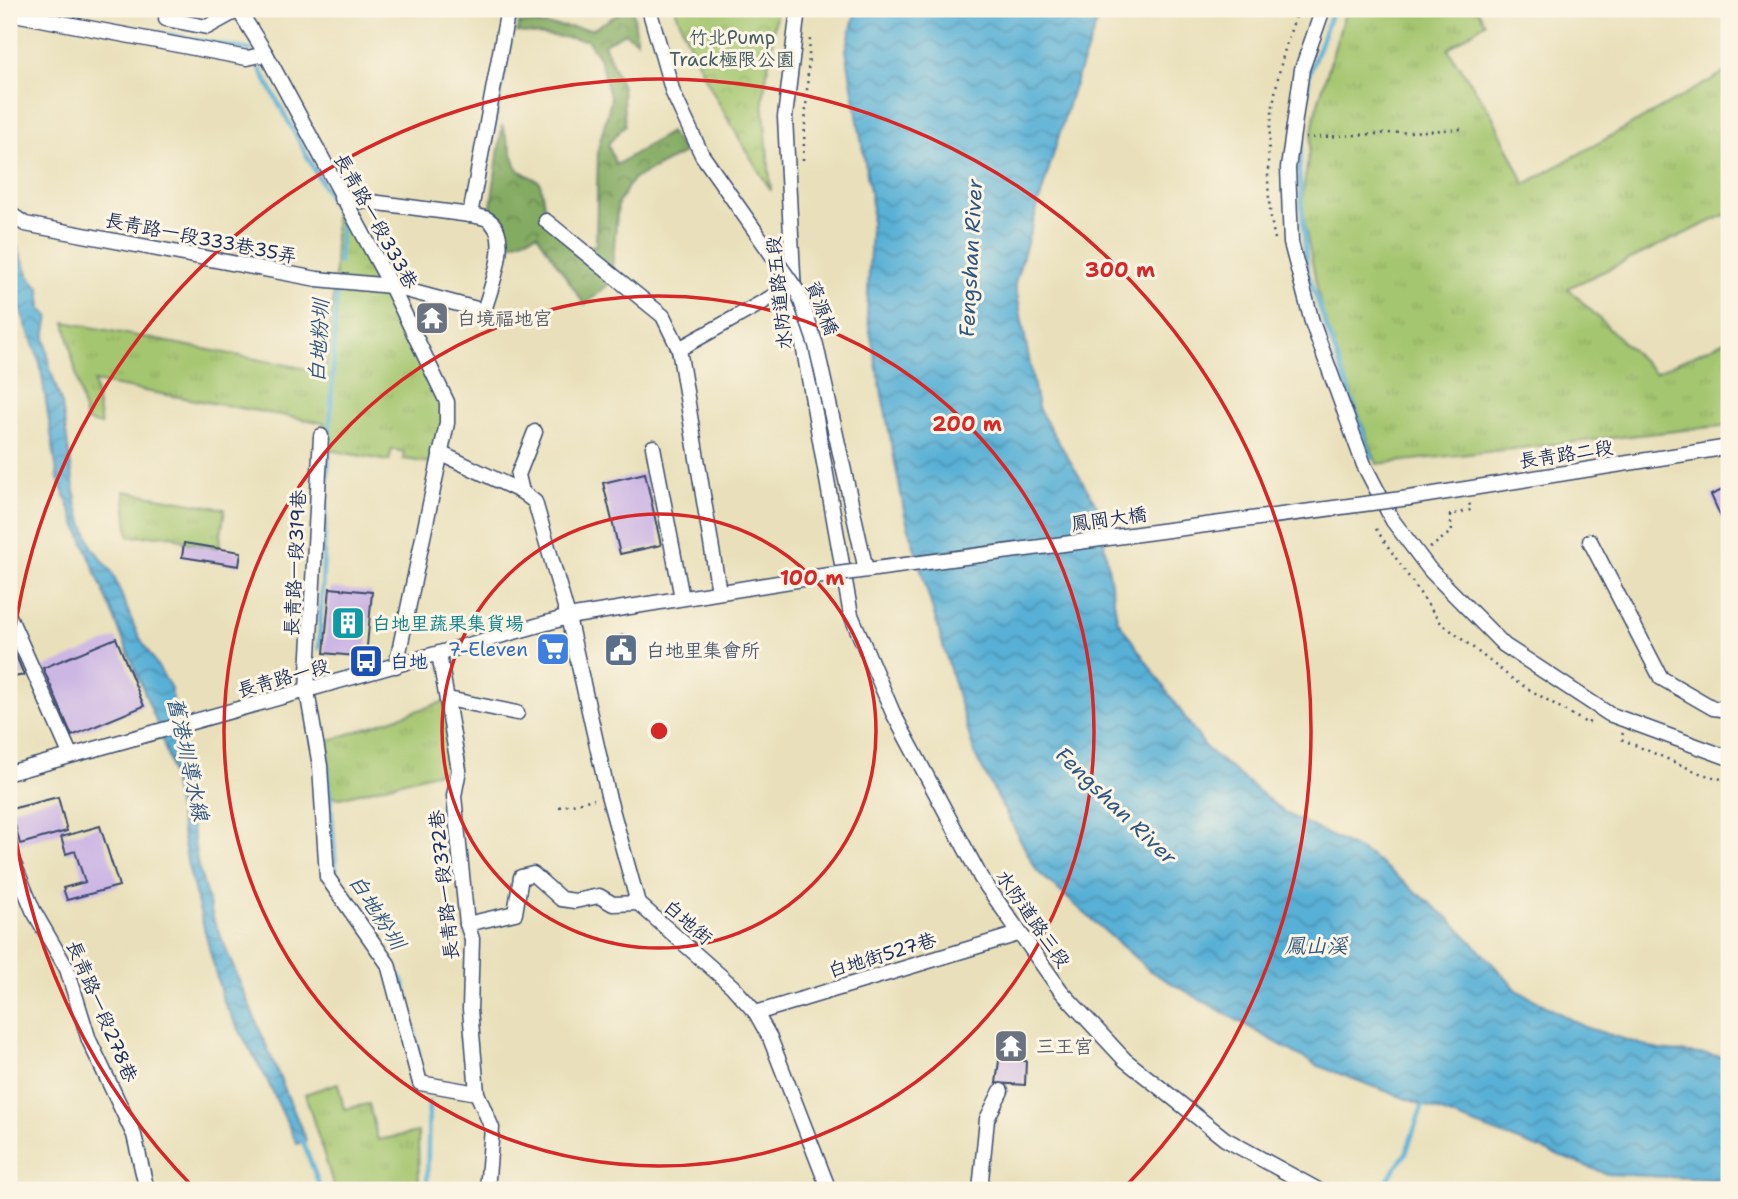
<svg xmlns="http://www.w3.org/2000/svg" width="1738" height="1199" font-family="'Shantell Sans','LXGW WenKai TC',sans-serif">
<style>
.grass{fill:url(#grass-tufts);stroke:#607a66;stroke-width:2}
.forest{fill:url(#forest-crowns);stroke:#506d60;stroke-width:2}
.park{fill:url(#park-crowns);stroke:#607a66;stroke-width:2}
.water{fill:url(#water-waves);stroke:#3a709a;stroke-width:2}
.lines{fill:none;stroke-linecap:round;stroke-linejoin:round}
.stream{stroke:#59b0d6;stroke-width:4.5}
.building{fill:#ccb6e4}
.minor-casing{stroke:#3a4a6c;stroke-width:17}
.path{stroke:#3a4a6c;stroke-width:2.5;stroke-dasharray:2 5;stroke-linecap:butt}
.minor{stroke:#fff;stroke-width:14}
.minor-bridge-casing{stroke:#3a4a6c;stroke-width:17;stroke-linecap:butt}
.minor-bridge{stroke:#fff;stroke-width:14}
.ring{fill:none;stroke:#d62828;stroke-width:3.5}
.labels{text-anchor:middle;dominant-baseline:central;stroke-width:6;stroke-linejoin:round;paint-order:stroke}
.park-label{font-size:19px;fill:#445c63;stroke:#fcf5e5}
.street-label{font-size:19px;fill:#1b2f5e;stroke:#fcf5e5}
.worship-label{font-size:19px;fill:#5b616d;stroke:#fcf5e5;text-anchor:start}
.culture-label{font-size:19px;fill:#0d838f;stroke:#fcf5e5;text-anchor:start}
.shop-label{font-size:19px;fill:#366cbe;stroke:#fcf5e5;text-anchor:end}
.service-label{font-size:19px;fill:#4e5e75;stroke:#fcf5e5;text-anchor:start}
.transit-label{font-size:19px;fill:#164399;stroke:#fcf5e5;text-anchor:start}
.water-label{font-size:21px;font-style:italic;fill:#2e5682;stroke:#fcf5e5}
.centre{fill:#d62828;stroke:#fcf5e5;stroke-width:3.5}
.ring-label{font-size:21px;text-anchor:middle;font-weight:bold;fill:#d62828;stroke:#fcf5e5;stroke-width:6;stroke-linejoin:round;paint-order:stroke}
</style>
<defs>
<pattern id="grass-tufts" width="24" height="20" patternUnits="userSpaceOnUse" patternTransform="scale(1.75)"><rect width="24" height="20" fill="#a5c66f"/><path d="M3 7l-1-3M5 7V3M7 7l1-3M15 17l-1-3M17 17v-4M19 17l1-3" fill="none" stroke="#8daa63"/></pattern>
<pattern id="forest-crowns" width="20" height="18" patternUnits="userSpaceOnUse" patternTransform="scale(1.75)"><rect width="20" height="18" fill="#84ab62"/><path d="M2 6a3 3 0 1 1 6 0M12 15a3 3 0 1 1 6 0" fill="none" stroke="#6b8c54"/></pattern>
<pattern id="park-crowns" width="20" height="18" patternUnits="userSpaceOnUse" patternTransform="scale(1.75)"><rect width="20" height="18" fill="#a5c66f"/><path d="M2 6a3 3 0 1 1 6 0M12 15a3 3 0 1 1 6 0" fill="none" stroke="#8daa63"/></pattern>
<pattern id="water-waves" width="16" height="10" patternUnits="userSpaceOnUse" patternTransform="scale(1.75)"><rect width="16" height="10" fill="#59b0d6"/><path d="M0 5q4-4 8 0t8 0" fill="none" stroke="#4990b1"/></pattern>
</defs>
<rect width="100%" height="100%" fill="#fcf5e5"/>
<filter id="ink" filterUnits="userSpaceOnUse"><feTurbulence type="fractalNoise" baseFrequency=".0143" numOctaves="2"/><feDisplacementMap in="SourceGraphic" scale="14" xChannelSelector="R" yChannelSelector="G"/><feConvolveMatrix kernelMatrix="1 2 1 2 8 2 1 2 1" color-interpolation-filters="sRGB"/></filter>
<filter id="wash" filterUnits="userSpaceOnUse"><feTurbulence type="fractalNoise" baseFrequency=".00686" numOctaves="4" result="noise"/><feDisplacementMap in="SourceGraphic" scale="28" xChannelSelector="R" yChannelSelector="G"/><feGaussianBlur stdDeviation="1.57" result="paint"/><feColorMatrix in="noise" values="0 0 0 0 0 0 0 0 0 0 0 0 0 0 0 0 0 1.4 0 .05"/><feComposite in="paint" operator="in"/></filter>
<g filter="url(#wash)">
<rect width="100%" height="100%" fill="#e9e0bb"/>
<g class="grass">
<polygon points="1346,9 1477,9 1485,23 1448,49 1492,115 1525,184 1729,70 1729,213 1568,288 1655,373 1729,339 1729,425 1377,464 1323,317 1301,206 1315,114"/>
<polygon points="335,214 348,223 446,413 439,464 403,459 404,452 392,449 389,461 323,449 325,423 94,382 101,425 86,421 65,322 313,370 326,365 335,275"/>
<polygon points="124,491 225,509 219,548 185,542 170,535 129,537"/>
<polygon points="448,700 458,767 340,798 331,796 328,741"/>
<polygon points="338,1083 344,1109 369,1104 378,1140 418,1132 419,1190 335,1190 305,1094"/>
</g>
<polygon class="forest" points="618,9 633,9 637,41 625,33 604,44 622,87 625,125 608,144 616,165 670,132 684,153 633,179 618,203 611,282 585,305 537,234 511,244 490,214 502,125 518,170 540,182 546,215 582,248 596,245 598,149 611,100 599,57 587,40 517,32 519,23 593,29 618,14"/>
<path class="park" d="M675,9H777L763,99L771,191C735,132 699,74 675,9Z"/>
<g class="water">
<polygon points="856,9 1102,9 1071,95 1015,283 1038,408 1098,507 1117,619 1207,749 1285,813 1371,856 1451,920 1518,991 1585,1027 1659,1050 1729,1057 1729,1180 1607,1174 1316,1065 1150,971 1037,871 975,755 905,515 867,316 872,204 846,50"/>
<polygon points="9,226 30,278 40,288 41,309 49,316 45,338 50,368 62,405 77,507 93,548 112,572 137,633 171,688 197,862 214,921 306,1140 297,1144 266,1078 223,1001 188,866 169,760 156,721 58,479 40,363 9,278"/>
</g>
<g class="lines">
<g class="stream">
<polyline points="31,9 250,50"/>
<polyline points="1333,9 1309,74 1299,171 1307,271 1372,458"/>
<polyline points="260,69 341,219 339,263"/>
<polyline points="493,129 516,9"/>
<polyline points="319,648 337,287"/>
<polyline points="318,712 326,743 337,881"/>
<polyline points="394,967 404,983 419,1055"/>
<polyline points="302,1139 321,1190"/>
<polyline points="427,1190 429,1102"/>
<polyline points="1380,1190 1406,1153 1424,1101"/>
</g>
</g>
<g id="blocks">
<g class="building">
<polygon points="434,307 447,312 427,332 419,322"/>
<polygon points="645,473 661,545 620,554 603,483"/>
<polygon points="1729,487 1729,535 1711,495"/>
<polygon points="184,543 241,552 239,566 182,557"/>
<polygon points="330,588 372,592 366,657 324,653"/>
<polygon points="623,635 628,637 633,659 614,663 609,640"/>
<polygon points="116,638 144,706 72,736 43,668"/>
<polygon points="9,639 24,675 9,678"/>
<polygon points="58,797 67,831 20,844 11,809"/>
<polygon points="100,826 119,886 67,900 63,888 85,882 75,851 66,854 61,837"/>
<polygon points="1003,1031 1020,1032 1018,1061 1026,1061 1025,1085 996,1083"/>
</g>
</g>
</g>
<g filter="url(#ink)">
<use href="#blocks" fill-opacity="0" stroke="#3a4a6c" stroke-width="2"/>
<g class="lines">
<g class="minor-casing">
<g id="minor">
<polyline points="238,9 266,54 391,286 447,402 447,423 396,666"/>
<polyline points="798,9 785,117 794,294 851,615 893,713 981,878 1061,991 1125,1060 1225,1139 1318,1190"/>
<polyline points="1323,9 1302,69 1288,168 1291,243 1312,322 1364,465 1393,521 1430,570 1504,645 1609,714 1729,758"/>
<polyline points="9,13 247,58 266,54"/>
<polyline points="166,19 207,27 238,10"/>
<polyline points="341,198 470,215 508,9"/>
<path d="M9,213L25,224L317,279L391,286L484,311C490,289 514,234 487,219C483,217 475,216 470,215"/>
<polyline points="546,221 663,316 679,349"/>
<polyline points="321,436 307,691 320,766 327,877 388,964 420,1083 477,1093"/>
<polyline points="653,447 682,598"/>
<polyline points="440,453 522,492 535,502 568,617 608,795 638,903 732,986 756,1013 770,1038 829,1190"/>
<polyline points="522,492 518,475 535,432"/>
<polyline points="1409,498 1729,447"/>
<polyline points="1590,541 1661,678 1713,708 1729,710"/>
<polyline points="719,592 679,349 779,293 794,294"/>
<polyline points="9,616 70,754"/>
<polyline points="439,654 459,770 454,796 467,924 472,939 470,1009 477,1093 492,1128 487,1190"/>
<polyline points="448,699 517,713"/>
<polyline points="9,773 568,617 815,577"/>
<polyline points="9,852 33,910 67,969 89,1040 134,1135 147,1190"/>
<polyline points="467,924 515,913 521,877 533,874 561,899 575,901 599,896 613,904 638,903"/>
<polyline points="756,1013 1018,934"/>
<polyline points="980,1190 987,1119 1001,1091"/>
</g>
</g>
<g class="path">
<polyline points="1305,138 1462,129"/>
<polyline points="803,160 810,38"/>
<path d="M1275,239C1259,173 1272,71 1299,9"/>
<polyline points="1376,529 1439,621 1515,681 1588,724 1592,717"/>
<polyline points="1430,548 1452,531 1450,515 1471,510 1469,502"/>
<polyline points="1623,733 1621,739 1702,774 1729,781"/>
<polyline points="559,807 594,799"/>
</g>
<use href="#minor" class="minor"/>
<g class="minor-bridge-casing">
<g id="minor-bridge">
<polyline points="649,9 673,93 702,155 798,292 816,345 866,570"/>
<polyline points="815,577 1409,498"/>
</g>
</g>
<use href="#minor-bridge" class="minor-bridge"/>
</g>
</g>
<g class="ring">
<circle cx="659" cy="731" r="217"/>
<circle cx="659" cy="731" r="435"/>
<path d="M194 1188A652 652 0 0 1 9 782M9 680A652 652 0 1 1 1124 1188"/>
</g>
<defs>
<g id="temple-square" transform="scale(1.75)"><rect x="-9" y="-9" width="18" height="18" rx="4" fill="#6b7280" stroke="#fcf5e5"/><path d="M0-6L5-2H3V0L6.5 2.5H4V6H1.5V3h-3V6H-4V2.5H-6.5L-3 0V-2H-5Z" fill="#fff"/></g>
<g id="building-square" transform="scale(1.75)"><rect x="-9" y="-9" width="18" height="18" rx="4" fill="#0f9aa8" stroke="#fcf5e5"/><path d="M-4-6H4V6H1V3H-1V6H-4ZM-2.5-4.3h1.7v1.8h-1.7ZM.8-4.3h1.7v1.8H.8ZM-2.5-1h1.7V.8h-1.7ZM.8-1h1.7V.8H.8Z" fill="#fff"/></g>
<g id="supermarket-square" transform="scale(1.75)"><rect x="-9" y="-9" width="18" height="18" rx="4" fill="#3f7fe0" stroke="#fcf5e5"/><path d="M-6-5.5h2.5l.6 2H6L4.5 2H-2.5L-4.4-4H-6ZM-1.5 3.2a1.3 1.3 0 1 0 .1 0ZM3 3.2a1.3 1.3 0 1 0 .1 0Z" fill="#fff"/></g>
<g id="civic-square" transform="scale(1.75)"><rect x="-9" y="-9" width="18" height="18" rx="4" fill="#5c6f8a" stroke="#fcf5e5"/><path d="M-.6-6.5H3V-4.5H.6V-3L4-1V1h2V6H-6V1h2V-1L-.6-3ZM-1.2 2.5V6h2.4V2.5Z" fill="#fff"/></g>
<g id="bus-square" transform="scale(1.75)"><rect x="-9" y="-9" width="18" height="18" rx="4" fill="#1a4fb4" stroke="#fcf5e5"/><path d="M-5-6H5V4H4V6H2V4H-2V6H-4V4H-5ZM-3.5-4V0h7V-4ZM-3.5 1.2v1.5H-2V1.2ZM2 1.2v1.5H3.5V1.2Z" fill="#fff"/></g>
</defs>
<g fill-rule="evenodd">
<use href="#temple-square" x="432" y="318"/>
<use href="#building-square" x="348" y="623"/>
<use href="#supermarket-square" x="553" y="649"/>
<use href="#civic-square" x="621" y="650"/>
<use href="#bus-square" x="366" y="661"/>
<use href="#temple-square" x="1011" y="1046"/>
</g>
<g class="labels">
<g class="park-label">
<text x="732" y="37">竹北Pump<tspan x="732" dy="22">Track極限公園</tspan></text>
</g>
<g class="street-label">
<text transform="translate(376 221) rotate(61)">長青路一段333巷</text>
<text transform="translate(201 238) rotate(11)">長青路一段333巷35弄</text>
<text transform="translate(779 293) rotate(-96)">水防道路五段</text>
<text transform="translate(822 308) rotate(68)">資源橋</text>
<text transform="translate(1566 454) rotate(-9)">長青路二段</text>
<text transform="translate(1109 519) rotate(-8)">鳳岡大橋</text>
<text transform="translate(295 563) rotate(-87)">長青路一段319巷</text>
<text transform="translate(283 678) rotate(-16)">長青路一段</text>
<text transform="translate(444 885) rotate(-96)">長青路一段372巷</text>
<text transform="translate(1033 919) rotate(55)">水防道路三段</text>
<text transform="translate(688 922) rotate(41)">白地街</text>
<text transform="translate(882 955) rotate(-17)">白地街527巷</text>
<text transform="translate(102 1011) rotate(67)">長青路一段278巷</text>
</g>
<g class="worship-label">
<text x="457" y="318">白境福地宮</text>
<text x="1036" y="1046">三王宮</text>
</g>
<g class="culture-label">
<text x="372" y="623">白地里蔬果集貨場</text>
</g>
<g class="shop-label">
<text x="528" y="649">7-Eleven</text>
</g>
<g class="service-label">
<text x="646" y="650">白地里集會所</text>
</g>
<g class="transit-label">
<text x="390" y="661">白地</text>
</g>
<g class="water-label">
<text transform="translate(971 258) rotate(-87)">Fengshan River</text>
<text transform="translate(319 341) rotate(-87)">白地粉圳</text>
<text transform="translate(188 759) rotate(78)">舊港圳導水線</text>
<text transform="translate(1116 806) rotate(44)">Fengshan River</text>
<text transform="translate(377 912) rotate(57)">白地粉圳</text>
<text x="1316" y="946">鳳山溪</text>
</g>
</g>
<circle cx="659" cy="731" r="10" class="centre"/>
<g class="ring-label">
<text x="1120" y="277">300 m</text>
<text x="967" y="431">200 m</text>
<text x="812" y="585">100 m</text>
</g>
<rect width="1738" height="1199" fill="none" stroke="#fcf5e5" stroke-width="35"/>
</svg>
